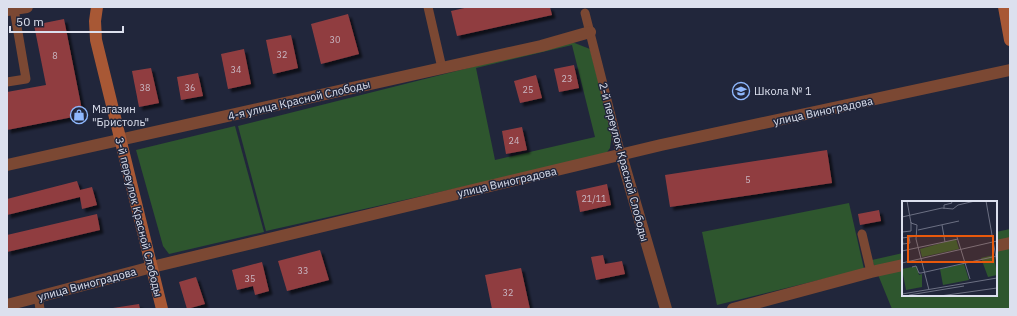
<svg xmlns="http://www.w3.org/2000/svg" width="1017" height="316" font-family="'IBM Plex Sans',sans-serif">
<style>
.green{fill:#2e562e;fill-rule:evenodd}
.building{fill:#903e41;filter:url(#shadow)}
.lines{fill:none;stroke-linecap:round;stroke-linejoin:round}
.lane{stroke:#7b4833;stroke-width:9}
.street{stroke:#7b4833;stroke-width:12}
.secondary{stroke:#a85835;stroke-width:12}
.labels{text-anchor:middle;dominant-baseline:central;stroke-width:3;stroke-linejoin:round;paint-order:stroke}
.number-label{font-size:9px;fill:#c9b8c3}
.poi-label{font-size:11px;fill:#dce0ee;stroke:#21263b;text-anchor:start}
.street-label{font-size:11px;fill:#dce0ee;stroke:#21263b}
.inset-road{fill:none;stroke:#6c7083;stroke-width:1}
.view{fill:#e8590c;fill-opacity:0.15;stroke:#e8590c;stroke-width:2}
.inset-edge{fill:none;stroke:#dce0ee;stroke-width:2}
</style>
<defs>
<filter id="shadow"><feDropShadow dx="3.5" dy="3.5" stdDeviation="1" flood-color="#0009"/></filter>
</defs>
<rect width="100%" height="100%" fill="#21263b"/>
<g class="green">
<path d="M572,42L590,49L612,134L610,148L605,155L266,231L238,126ZM572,45L595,137L495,160L476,68Z"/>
<polygon points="235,126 264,232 169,254 163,246 136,150"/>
<polygon points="849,203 864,269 717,305 702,232"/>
<polygon points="1010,229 1010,309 892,309 872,260 903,253 903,295 996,295 996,232"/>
</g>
<g class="building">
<polygon points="469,7 550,7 552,15 457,36 451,11"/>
<polygon points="348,14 359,54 321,64 311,24"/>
<polygon points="64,19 83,115 7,130 7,92 46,85 34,25"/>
<polygon points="291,35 298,68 273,74 266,40"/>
<polygon points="244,49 251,84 228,89 221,54"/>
<polygon points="574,65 579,88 559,92 554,69"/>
<polygon points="151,68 159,103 139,107 132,71"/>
<polygon points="198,73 203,96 181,100 177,77"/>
<polygon points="536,75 542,98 520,103 514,81"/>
<polygon points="522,127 527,150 506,154 502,131"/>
<polygon points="827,150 832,183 670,207 665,175"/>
<polygon points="77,181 80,190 92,187 97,205 82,209 80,197 7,215 7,199"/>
<polygon points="607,184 611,205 580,212 576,191"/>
<polygon points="879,210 881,221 860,225 858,214"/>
<polygon points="97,214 100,230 7,252 7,235"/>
<polygon points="320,250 329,280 287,291 278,261"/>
<polygon points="603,255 605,264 622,261 625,274 596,280 591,257"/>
<polygon points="262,262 269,291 255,295 253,286 237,290 232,270"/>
<polygon points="521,268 530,309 492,309 485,275"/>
<polygon points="196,277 205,304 187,309 179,282"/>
<polygon points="139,304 140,309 113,309 113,308"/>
</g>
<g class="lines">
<g class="lane">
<polyline points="428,7 442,68"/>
<polyline points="585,13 621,155"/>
<polyline points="7,82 26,79 14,9"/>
<polyline points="862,234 871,272"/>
<polyline points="38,297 40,309"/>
</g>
<g class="street">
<polyline points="7,10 27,7"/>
<polyline points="621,155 666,309"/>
<polyline points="7,165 541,46 590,32"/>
<polyline points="996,246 1010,243"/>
<polyline points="7,305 152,267 661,145 1010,70"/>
<polyline points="733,309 871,272 903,265"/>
</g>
<g class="secondary">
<polyline points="97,7 95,21 96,40 162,309"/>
<polyline points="1004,7 1010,40"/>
</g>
</g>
<defs>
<g id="school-ring" transform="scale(0.9)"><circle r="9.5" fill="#21263b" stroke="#8fb8fd" stroke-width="1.5"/><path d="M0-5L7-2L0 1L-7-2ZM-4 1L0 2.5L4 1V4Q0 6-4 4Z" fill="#8fb8fd"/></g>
<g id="shop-ring" transform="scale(0.9)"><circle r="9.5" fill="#21263b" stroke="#8fb8fd" stroke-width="1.5"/><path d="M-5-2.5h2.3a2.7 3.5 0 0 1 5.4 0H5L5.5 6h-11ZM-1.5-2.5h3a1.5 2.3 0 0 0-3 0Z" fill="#8fb8fd"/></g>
</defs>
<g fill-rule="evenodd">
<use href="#school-ring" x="741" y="91"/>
<use href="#shop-ring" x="79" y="115"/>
</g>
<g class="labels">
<g class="number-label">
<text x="335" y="39">30</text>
<text x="282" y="54">32</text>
<text x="55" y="55">8</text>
<text x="236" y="69">34</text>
<text x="567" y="78">23</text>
<text x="145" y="87">38</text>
<text x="190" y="87">36</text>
<text x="528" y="89">25</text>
<text x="514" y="140">24</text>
<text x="748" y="179">5</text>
<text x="594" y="198">21/11</text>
<text x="303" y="270">33</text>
<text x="250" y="278">35</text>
<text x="508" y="292">32</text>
</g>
<g class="poi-label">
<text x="754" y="91">Школа № 1</text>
<text x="92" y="109">Магазин<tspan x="92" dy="13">"Бристоль"</tspan></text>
</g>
<g class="street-label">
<text transform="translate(299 100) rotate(-13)">4-я улица Красной Слободы</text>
<text transform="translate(823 111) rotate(-12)">улица Виноградова</text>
<text transform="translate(624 162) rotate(75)">2-й переулок Красной Слободы</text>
<text transform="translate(507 182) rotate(-13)">улица Виноградова</text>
<text transform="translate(139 217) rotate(76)">3-й переулок Красной Слободы</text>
<text transform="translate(87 284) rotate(-15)">улица Виноградова</text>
</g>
</g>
<g transform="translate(902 201)">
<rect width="95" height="95" fill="#21263b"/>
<path d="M54,38L57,48L20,56L18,48ZM92,54L95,74L86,76L79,57ZM62,63L67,79L41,84L38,68ZM15,65L17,74L20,73V86L4,89L0,68Z" fill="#2e562e"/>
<path class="inset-road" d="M5,0L9,22L15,24L14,38L27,89M84,0L95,62M42,8V4L50,2L49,0M0,16L40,7L51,8L56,4L73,0M40,24L43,41M16,29L57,20M0,31L9,30V21M55,36L68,78M0,37L1,43L8,42L7,36M0,37L15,35M0,50L56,38M0,62L95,40M10,66L14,65L17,72H19L95,55M0,93L95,77M7,94L62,85M38,95L95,87"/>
<path class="view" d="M6,35H91V61H6Z"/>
<rect width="95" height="95" class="inset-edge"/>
</g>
<rect width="1017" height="316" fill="none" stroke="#dce0ee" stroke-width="16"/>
<path d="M10 26v6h113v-6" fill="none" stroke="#dce0ee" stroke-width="2"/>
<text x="16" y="26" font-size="12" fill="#dce0ee" stroke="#21263b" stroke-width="3" paint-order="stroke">50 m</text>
</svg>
